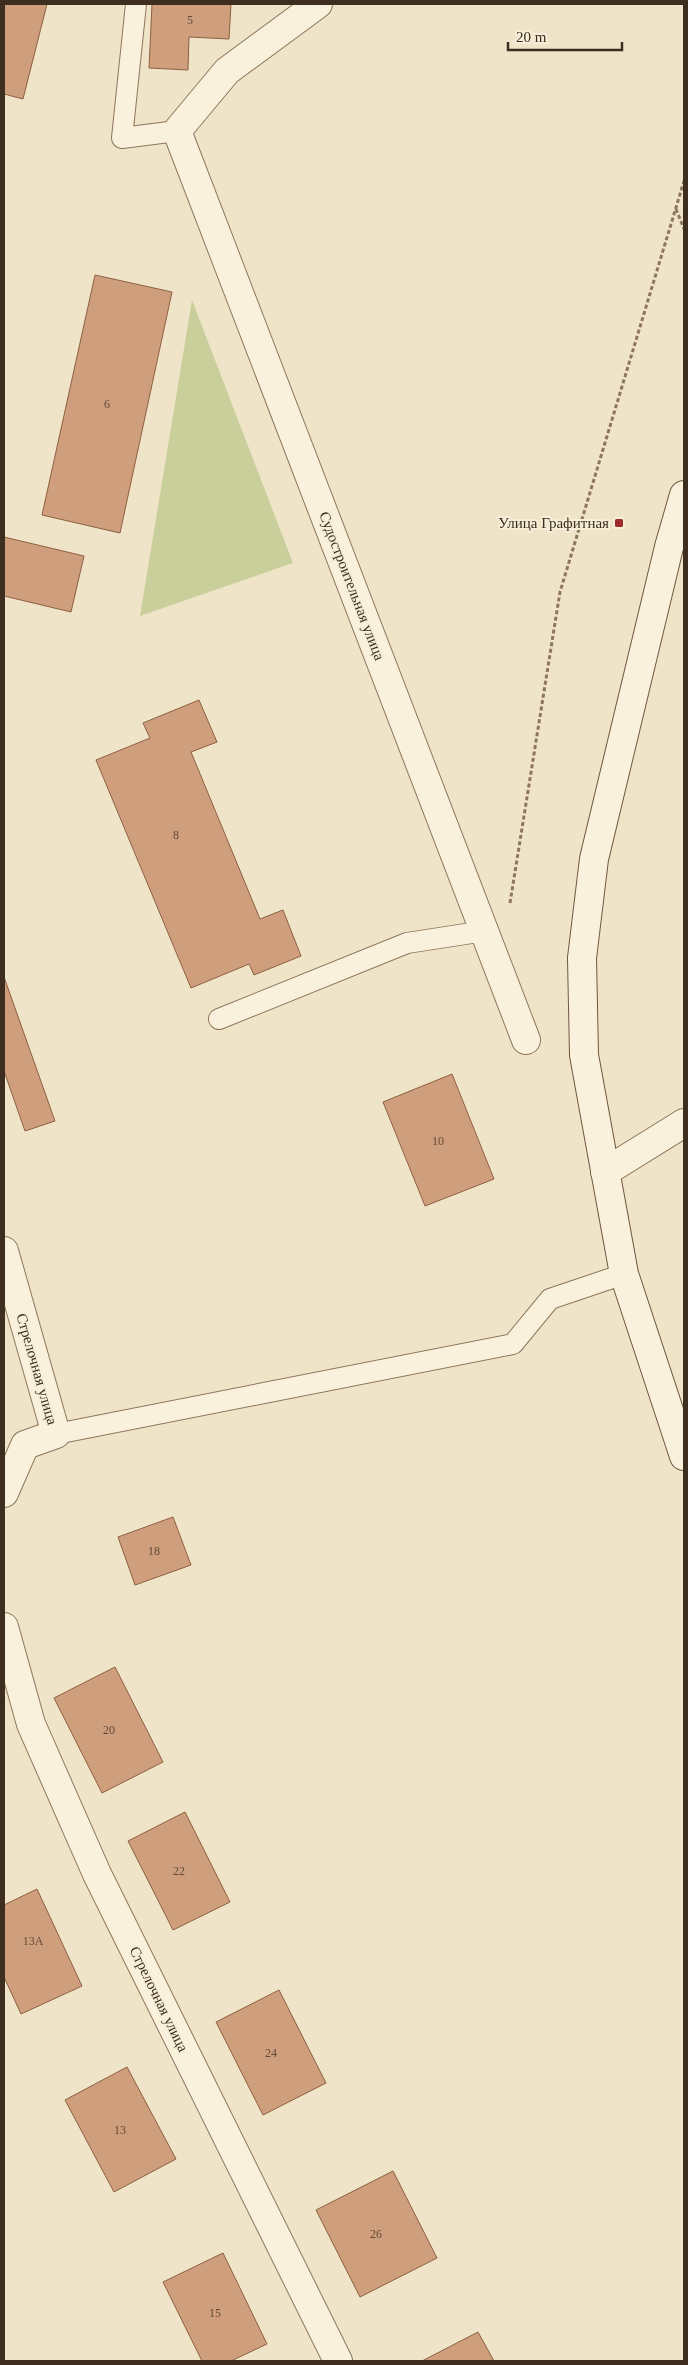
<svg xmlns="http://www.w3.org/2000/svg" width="688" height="2365" font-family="'Times New Roman',serif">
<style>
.green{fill:#c9cf9b}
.building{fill:#cf9f7d;stroke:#8d5f41}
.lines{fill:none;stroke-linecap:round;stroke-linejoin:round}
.lane-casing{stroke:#8d765c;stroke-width:22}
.street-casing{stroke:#8d765c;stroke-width:30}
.secondary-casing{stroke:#6f573f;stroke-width:30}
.path{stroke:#8d765c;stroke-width:3;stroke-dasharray:4 2.5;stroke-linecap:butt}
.lane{stroke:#faf1dc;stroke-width:20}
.street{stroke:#faf1dc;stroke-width:28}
.secondary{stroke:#faf1dc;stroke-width:28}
.poi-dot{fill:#9e2a2b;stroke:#f7eed8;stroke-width:2}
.labels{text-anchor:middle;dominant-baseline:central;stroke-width:4;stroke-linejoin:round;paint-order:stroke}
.number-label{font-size:12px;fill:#624a37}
.poi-label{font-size:15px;fill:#3d2e20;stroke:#f7eed8;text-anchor:end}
.street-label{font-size:15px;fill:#3d2e20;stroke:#f7eed8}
</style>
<rect width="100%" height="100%" fill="#f0e4c8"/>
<polygon class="green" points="192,300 293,563 140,616"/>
<g class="building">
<polygon points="4,4 47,4 23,99 4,94"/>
<polygon points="152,4 231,4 229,39 189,37 188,70 149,68"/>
<polygon points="95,275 172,292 120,533 42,515"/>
<polygon points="4,537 84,556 71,612 4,596"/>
<polygon points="199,700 217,742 191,752 260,919 283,910 301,956 254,975 249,964 191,988 96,760 150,738 143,723"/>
<polygon points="4,977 55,1121 25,1131 4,1071"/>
<polygon points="452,1074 494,1179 425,1206 383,1102"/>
<polygon points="173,1517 191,1565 135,1585 118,1537"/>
<polygon points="115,1667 163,1762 102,1793 54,1698"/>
<polygon points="185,1812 230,1902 173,1930 128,1841"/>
<polygon points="37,1889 82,1986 21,2014 4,1977 4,1905"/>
<polygon points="279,1990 326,2083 263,2115 216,2022"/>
<polygon points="127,2067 176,2159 114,2192 65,2100"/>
<polygon points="393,2171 437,2258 360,2297 316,2210"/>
<polygon points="223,2253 267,2344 231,2361 202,2361 163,2282"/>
<polygon points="478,2332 494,2361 422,2361"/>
</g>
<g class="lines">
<g class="lane-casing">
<g id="lane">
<polyline points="136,4 122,138 177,131"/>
<polyline points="219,1019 407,943 485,931"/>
<polyline points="56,1434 513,1344 550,1299 624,1274"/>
</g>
</g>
<g class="street-casing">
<g id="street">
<polyline points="318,4 227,71 177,131 526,1040"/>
<polyline points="605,1172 684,1123"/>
<polyline points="4,1251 56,1434 25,1445 4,1493"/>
<polyline points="4,1627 31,1724 97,1874 338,2361"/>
</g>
</g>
<g class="secondary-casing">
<polyline id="secondary" points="684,495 669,547 594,859 582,958 584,1055 624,1274 684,1456"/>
</g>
<g class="path">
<polyline points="676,209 684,229"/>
<polyline points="510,903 560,592 684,181"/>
</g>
<use href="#lane" class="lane"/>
<use href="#street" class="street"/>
<use href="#secondary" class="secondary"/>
</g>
<rect class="poi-dot" x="614" y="518" width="10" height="10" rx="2.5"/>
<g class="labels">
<g class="number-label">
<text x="190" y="20">5</text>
<text x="107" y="404">6</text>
<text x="176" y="835">8</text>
<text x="438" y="1141">10</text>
<text x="154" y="1551">18</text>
<text x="109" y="1730">20</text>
<text x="179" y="1871">22</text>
<text x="33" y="1941">13А</text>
<text x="271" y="2053">24</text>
<text x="120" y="2130">13</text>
<text x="376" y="2234">26</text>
<text x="215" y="2313">15</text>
</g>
<g class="poi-label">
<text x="609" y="523">Улица Графитная</text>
</g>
<g class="street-label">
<text transform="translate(352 586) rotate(69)">Судостроительная улица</text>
<text transform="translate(37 1369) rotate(74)">Стрелочная улица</text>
<text transform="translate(159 1999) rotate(64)">Стрелочная улица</text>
</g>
</g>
<rect width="688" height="2365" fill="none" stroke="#3d2e20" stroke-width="10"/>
<path d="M508 42v8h114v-8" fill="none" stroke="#3d2e20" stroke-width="2.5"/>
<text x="516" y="42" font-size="15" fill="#3d2e20" stroke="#f7eed8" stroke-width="4" paint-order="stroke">20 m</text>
</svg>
